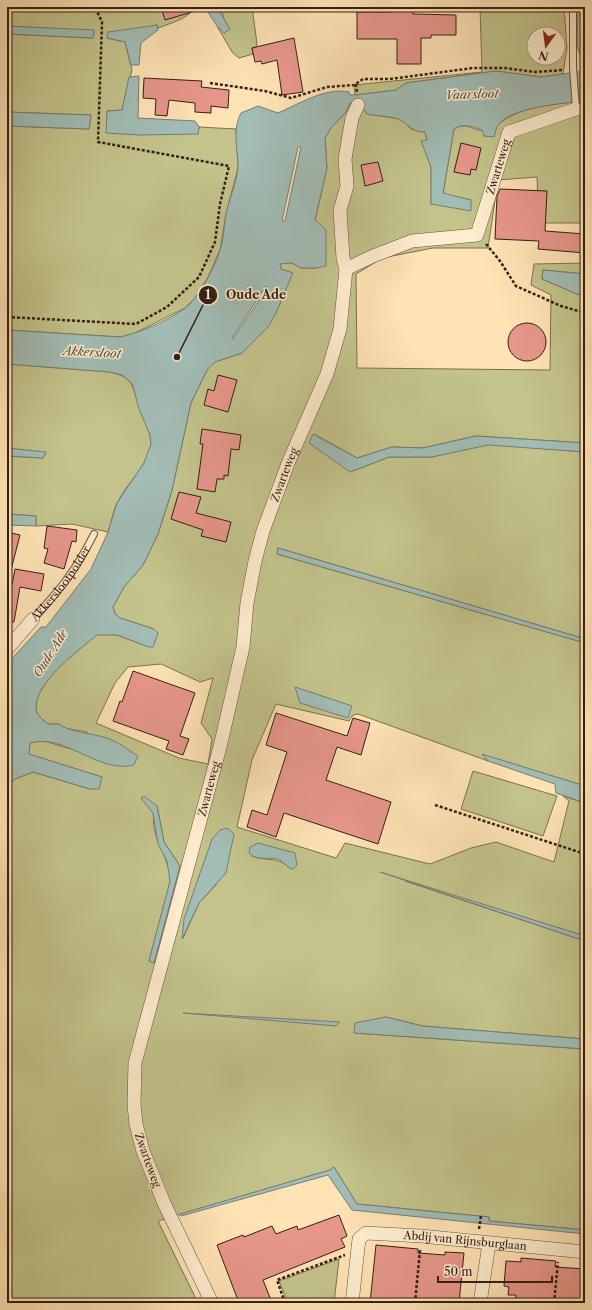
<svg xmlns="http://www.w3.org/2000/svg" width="592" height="1310" font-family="'Libre Caslon Text',serif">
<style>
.green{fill:#c3c38b;stroke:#7c7150;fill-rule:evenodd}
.water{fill:#a2bdb6;stroke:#767e76;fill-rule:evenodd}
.building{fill:#e7978b;stroke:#351f15}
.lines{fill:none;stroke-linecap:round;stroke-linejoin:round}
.lane-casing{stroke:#67503d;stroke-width:8}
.street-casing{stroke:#67503d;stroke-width:14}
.path{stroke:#351f15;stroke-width:2.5;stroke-dasharray:3 2;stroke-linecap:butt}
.lane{stroke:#feedcf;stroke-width:6}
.street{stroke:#feedcf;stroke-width:13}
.labels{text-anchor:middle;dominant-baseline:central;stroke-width:3;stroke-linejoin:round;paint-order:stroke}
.street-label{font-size:11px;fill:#351f15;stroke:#feedcf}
.water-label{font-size:12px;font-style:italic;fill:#564e45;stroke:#feedcf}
.leader{fill:none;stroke:#351f15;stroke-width:1.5}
.callout-dot{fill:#351f15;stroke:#feedcf;stroke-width:1.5}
.mark-label{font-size:12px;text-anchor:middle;font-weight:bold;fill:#fff}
.callout-label{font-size:12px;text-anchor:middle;font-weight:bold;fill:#351f15;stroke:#feedcf;stroke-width:3;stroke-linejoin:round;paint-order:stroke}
</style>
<rect width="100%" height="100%" fill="#fee3b5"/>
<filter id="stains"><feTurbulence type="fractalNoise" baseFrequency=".005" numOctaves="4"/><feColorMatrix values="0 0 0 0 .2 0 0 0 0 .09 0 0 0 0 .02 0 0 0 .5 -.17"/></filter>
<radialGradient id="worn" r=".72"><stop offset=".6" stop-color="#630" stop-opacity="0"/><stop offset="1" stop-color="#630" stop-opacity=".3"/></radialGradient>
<g class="green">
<path d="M7,7H195C188,19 171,23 158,28L157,25L107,38L125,42L132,70L122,110L107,111L198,134L199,127L236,129L238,168L226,214L220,250L208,277L195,298L185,308L133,334L120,337L7,330V126L89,129L91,115L7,112V34L92,38L94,31L7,26Z"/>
<polygon points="217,7 252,7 257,44 256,47 252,48 253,54 239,58 232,52 217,26 224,33 223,14"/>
<path d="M480,7H564L567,48L563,74L541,77L496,71L406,83L396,90L355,95L354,85L482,72ZM534,34H558V58H534Z"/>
<polygon points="578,7 585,7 585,71 582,71 584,67 577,45"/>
<path d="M585,101V223H539L537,177L498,180L488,248H433L382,258L356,274L357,368L550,370L551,295L531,285L534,264L585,263V274L543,270L542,279L577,294L585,296V443L476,436L423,448L392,447L357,458L314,434L350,472L389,457H432L488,444L585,452V639L278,548L277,554L585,643V786L483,755L488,761L358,714L353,715L349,721L276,704L252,760L237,827L336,858L345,843L430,864L471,848L496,842L554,862L569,801L563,796L585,803V936L405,881L585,941V1039L422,1026L386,1017L355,1033L585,1049V1230L489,1221V1217L357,1204L334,1167L330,1170L158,1221L198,1303H7V787L15,779L33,772L90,789L99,788L102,777L28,754L30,743L41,740L71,749L87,732L64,728L59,724H48C43,720 36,715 36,708C35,682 79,650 97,634L117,635L149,647L158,633L154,629L120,618L115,614L113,607L124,587L143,565L158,534L172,490L191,403L207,370L215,362L242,353L276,313L292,273L281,269L280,263H292L301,268H316L315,220L327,168L325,138L331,128L346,112L350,103H360L367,114L401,119L411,129L425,132L427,140L422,141L431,167V204L471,200L443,194L454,129C467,121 472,131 483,130C496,128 502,120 513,115C534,105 562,103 585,101ZM161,664L200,682L213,678L201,723L212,739L208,764L179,758L96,723L115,683L128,667ZM157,806L164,842L180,866L154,963L149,961C154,942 159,924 164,905C166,897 169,889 170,881C171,855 144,832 157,806ZM227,828L216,885L199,903L183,938ZM252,856L296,858L285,864C274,857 263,861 252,856Z"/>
<path d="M7,364L110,372C131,377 132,383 138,403C141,416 152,431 151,444C147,467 127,483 117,503C113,512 111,523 108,532L72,524L36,526V516L7,514V456L43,458L46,453L7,448Z"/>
<polygon points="473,771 557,796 543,836 461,809"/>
<polygon points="339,1259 334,1303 288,1303 279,1281"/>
</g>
<g class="water">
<polygon points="196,7 217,7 230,29 224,33 217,26 206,9 195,10"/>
<polygon points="157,25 158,30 141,43 139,65 131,65 125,42 107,38 108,32"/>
<polygon points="7,26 94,30 93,38 7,34"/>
<path d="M496,71L541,77L585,71V101C565,103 511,107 498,125C496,128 495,134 494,137L484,136L482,130C472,126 463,123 454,129L443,193L471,200V211L431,204V167L421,141L427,140L425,132C414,133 410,126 402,121C396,116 375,116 367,114L360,103H350L346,112L331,128L325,138L327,168L315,220L326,230V266L316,268H301L292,263L280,264L281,269L293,273L276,313L268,327L242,353L215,362L207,370L191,403L172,490L158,534L143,565L124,587L113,607L115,614L120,618L154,629L158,633L153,647H149L117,635H97C79,650 35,682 36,708C36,715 43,720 48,724H59C69,733 97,733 112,740C121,744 130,751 138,756L134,765C98,774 66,733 30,743L29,754L102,777L99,789H90L33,772L15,779L7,787V664L41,627H46L91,569L108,532L117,503L144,463L151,444L150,435L139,409L132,383L122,375L110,372L7,364V330L120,337C142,332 166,321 184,309C199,298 215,267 220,250C224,238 224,226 226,214C229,199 237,182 238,167C238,149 232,130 241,113L258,106L278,113C299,104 326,87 349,92L350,95H355L396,90L406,83ZM298,147H301L285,221H282ZM266,286L268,287L233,339L232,338Z"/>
<polygon points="139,76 138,118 195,121 199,127 198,134 139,135 106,133 107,111 122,110 129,77"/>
<polygon points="7,112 91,115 89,129 7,126"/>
<polygon points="543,270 585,274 585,296 577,294 542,279"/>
<polygon points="313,434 357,458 392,447 423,448 476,436 585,443 585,452 488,445 432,457 389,457 350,472 309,443"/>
<polygon points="7,448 46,452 43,458 7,456"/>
<polygon points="7,514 36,516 36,526 7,525"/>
<polygon points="278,548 585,639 585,643 277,554"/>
<polygon points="295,687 352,706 348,718 300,703"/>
<polygon points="482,754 585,786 585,803 556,793 555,784 488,761"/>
<polygon points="144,796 157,806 164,842 180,866 154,963 149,961 170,881 167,861 158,844 153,813 141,798"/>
<polygon points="227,828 234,834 226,873 199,903 182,939 184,919 212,839 220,830"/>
<path d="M258,843L295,853L297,865L293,869C286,868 284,861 277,859C267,857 257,861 249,853L250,847Z"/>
<polygon points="380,872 585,936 585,941"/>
<polygon points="183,1013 340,1022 336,1026"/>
<polygon points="386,1017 422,1026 585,1039 585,1049 354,1033 355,1023"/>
<polygon points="334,1167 357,1204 489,1217 489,1221 585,1230 585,1234 352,1210 328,1175 181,1216 180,1214 330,1170"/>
</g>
<g class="building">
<polygon points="161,7 199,7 199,10 165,20"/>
<polygon points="391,7 413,7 413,14 456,15 456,35 431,35 431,38 421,38 421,64 397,64 397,39 357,39 357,12 391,12"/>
<polygon points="294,38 303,92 282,95 277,60 262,64 261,61 255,62 252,48"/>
<polygon points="144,78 202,81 201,87 229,90 228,108 211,106 211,113 195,112 195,103 169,100 167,116 155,115 156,99 143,98"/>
<polygon points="461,143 481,148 476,170 471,169 470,175 454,172"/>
<polygon points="378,162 383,181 365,186 361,165"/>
<polygon points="500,189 547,191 545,231 585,234 585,253 538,249 539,241 495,239 497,196"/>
<circle cx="527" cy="342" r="19"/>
<polygon points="218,375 237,380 228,412 204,405 208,389 214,391"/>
<polygon points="202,429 241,435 239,450 231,449 228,476 224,475 224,479 217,479 215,492 197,489 203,444 200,444"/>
<polygon points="179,492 201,497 196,513 231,522 226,542 201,536 203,530 171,519"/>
<polygon points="47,526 77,530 76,542 72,541 64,569 44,563 48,549 44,548"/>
<polygon points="7,532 20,535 11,570 7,570"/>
<polygon points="15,569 44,574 41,591 20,587 14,622 7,622 7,584 12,585"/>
<polygon points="133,671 195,693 180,736 189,739 183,755 166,749 169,741 113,721 120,701 122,702"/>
<polygon points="276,713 347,736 353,718 370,723 361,755 337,747 326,780 391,802 378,844 284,813 276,837 247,827 252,810 267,815 287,752 266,745"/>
<polygon points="339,1215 347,1236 341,1239 345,1247 263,1280 272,1303 239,1303 217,1245 243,1235 244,1237 272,1226 276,1234 297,1226 298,1230"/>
<polygon points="376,1245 418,1249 418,1253 445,1255 445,1252 464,1253 459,1303 370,1303"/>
<polygon points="521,1258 556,1261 555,1267 585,1269 585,1303 552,1301 552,1303 515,1303 516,1295 508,1295 509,1287 504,1286 506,1261 521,1262"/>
</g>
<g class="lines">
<g class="lane-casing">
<g id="lane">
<polyline points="573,7 573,67 576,109 585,109"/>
<path id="s1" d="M33,619C60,590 76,570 94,534"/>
</g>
</g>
<g class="street-casing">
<g id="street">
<polyline points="346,269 343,258 340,210 347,186 345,159 352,118 358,105"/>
<polyline points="7,649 33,619"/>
<path id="s2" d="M212,1303L164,1203L143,1151L136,1124L134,1105L135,1063L220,747L243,647L247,603L255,561L263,531L289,461L327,374L340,329L346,269L373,256L412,241L477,235L509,132L576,109"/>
<path id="s3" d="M352,1303L359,1239L366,1233L421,1236L585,1252"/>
<polyline points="480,1303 489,1244"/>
</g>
</g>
<g class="path">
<polyline points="210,83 265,91 291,98 327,87 354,85 363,79 390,79 473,68 505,68 535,72 563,70"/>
<polyline points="356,84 357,93"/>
<polyline points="486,244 500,261 516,286 561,306 585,313"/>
<polyline points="7,317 136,324 167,307 199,277 215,242 220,204 229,166 98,142 102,22 95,7"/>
<polyline points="435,805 585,854"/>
<polyline points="479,1229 481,1216"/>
<polyline points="285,1303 277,1280 345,1255"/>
<polyline points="415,1303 420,1250"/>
<polyline points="554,1303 558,1262"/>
</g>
<use href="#lane" class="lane"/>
<use href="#street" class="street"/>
</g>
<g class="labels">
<g class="street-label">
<text stroke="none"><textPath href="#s2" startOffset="1289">Zwarteweg</textPath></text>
<text stroke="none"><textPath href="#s2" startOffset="864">Zwarteweg</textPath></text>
<text stroke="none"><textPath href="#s1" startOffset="45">Akkerslootpolder</textPath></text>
<text stroke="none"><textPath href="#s2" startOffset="540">Zwarteweg</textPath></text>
<text transform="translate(148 1160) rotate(70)">Zwarteweg</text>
<text stroke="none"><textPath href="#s3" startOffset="173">Abdij van Rijnsburglaan</textPath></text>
</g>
<g class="water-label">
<text transform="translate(472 94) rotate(-2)">Vaarsloot</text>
<text transform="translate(92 352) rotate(3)">Akkersloot</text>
<text transform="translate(50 653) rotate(-58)">Oude Ade</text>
</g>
</g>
<path class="leader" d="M177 357L208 295"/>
<g class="callout-dot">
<circle cx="177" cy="357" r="4"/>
<circle cx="208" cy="295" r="10"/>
</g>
<g class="mark-label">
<text x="208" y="299">1</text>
</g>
<g class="callout-label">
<text x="256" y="299">Oude Ade</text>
</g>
<rect width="592" height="1310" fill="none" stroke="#fee3b5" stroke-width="24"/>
<rect x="8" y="8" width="576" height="1294" fill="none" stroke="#351f15" stroke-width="2"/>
<rect x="12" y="12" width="568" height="1286" fill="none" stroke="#351f15"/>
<g transform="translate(546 46) rotate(194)"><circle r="19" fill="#feedcf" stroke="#ae9b85"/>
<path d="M0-3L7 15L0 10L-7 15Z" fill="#8f2418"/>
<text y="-6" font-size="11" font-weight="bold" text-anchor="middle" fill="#351f15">N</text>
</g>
<path d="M438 1276v6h114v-6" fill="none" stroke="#351f15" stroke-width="2"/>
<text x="444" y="1276" font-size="12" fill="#351f15" stroke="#feedcf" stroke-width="3" paint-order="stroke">50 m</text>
<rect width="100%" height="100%" filter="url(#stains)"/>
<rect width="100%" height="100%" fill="url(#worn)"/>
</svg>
